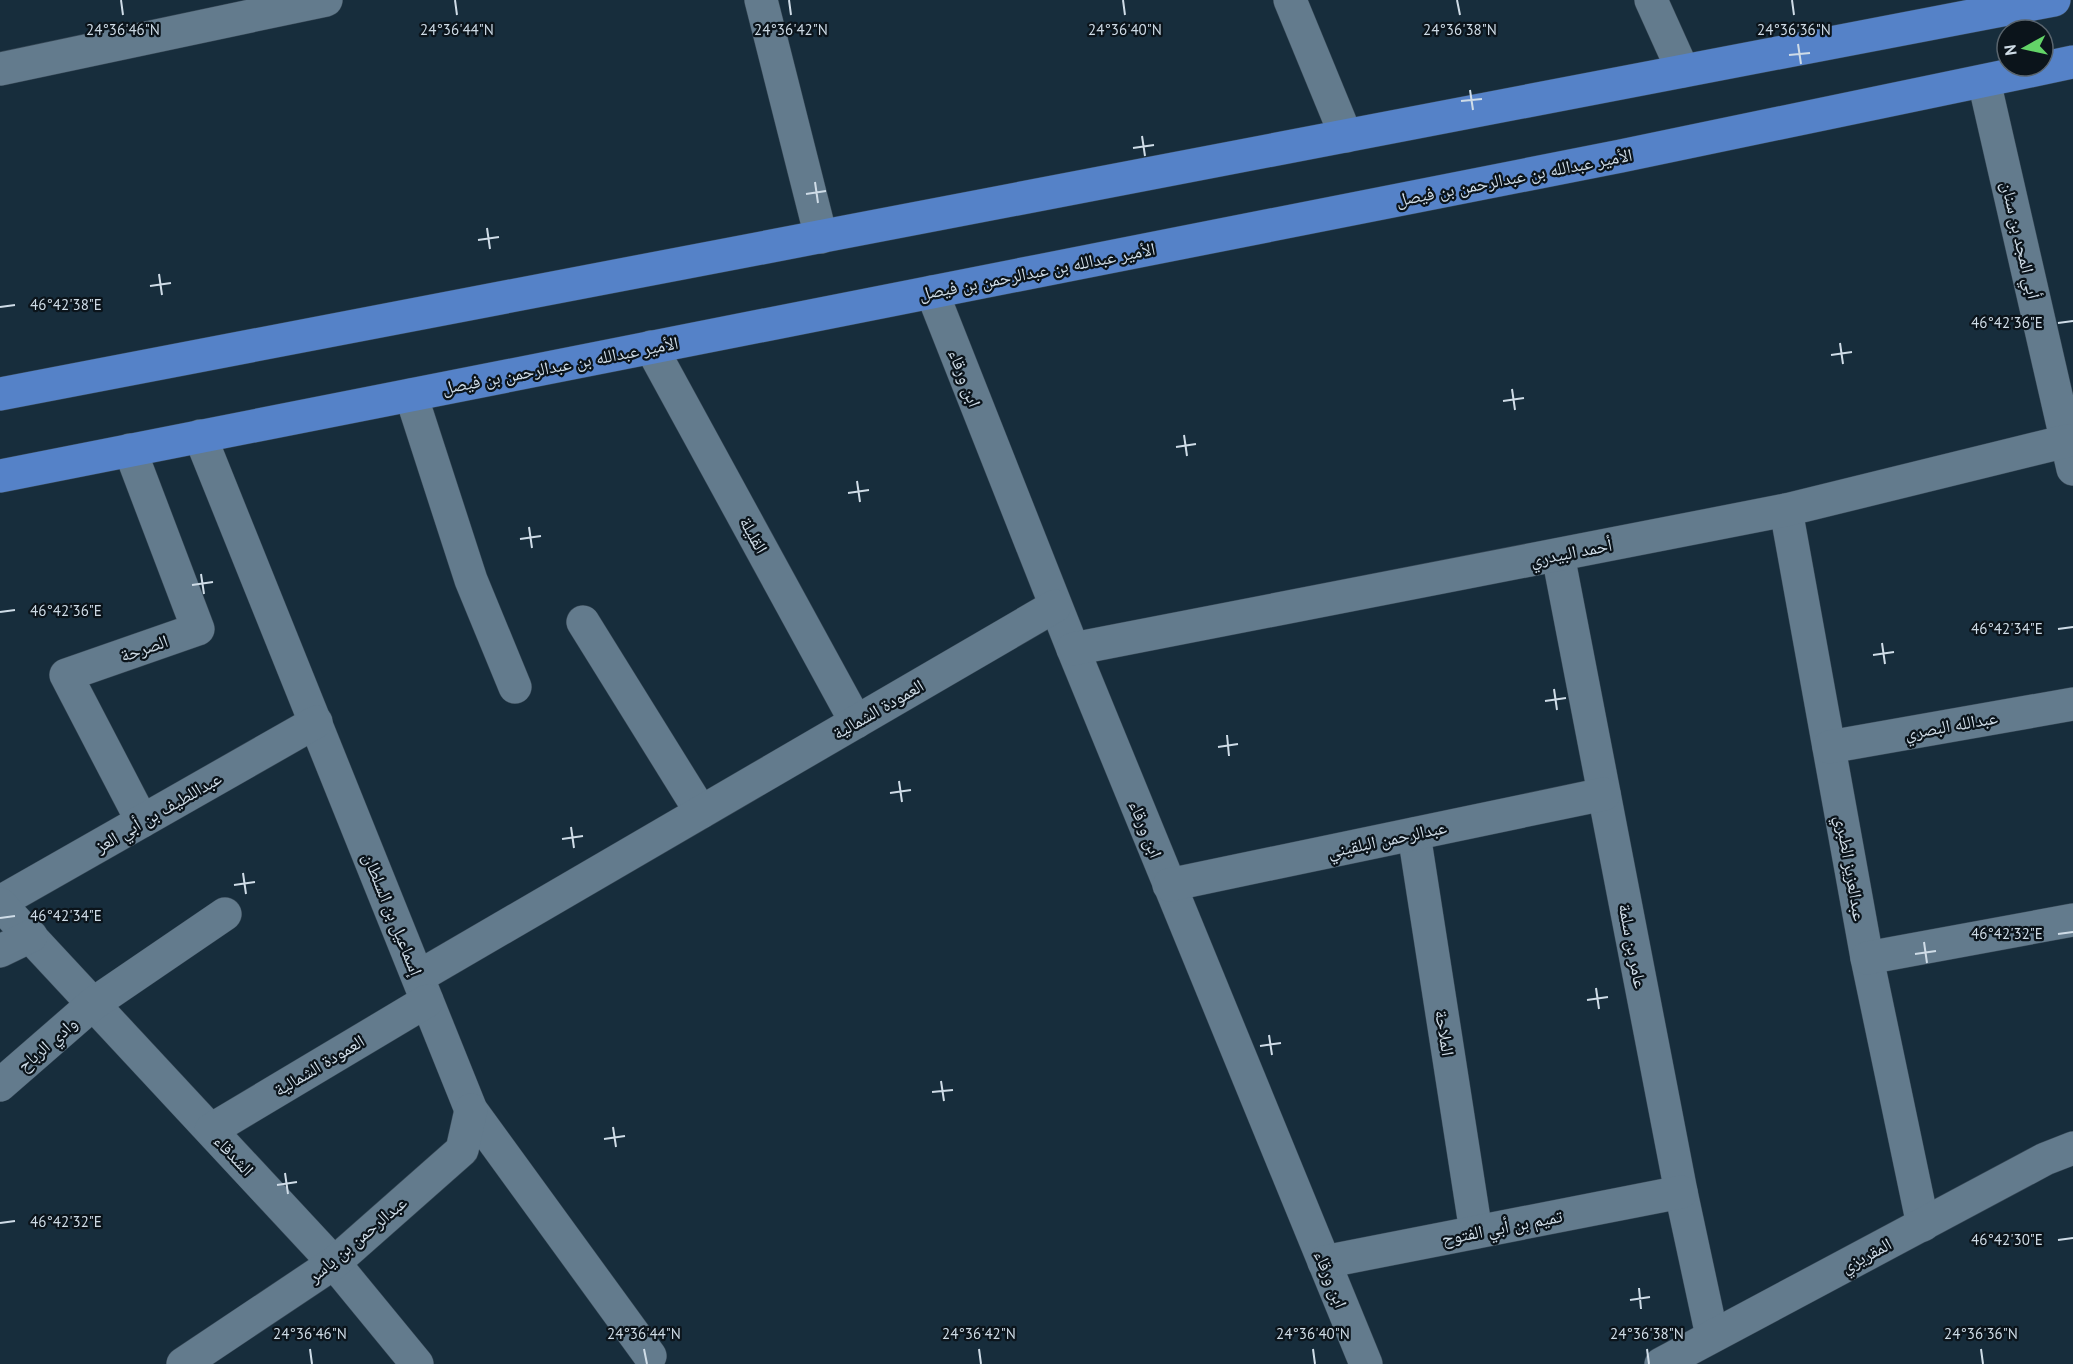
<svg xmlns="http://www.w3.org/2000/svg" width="2073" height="1364" font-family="'PT Sans','Noto Naskh Arabic',sans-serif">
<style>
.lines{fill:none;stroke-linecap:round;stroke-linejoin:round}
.minor-casing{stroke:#374856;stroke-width:34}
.major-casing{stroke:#374856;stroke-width:34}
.minor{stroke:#637b8d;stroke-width:33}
.major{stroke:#5582c8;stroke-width:33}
.ticks{fill:none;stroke:#cfdce7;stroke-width:2}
.labels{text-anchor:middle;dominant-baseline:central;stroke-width:4.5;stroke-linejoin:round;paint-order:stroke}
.street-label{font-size:18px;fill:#cfdce7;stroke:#0b141b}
.ticks-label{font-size:15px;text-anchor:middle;fill:#cfdce7;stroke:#0b141b;stroke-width:4.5;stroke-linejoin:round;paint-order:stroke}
</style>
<rect width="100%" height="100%" fill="#172d3c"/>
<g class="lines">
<g class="minor-casing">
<g id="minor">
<polyline points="761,0 821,237"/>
<polyline points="1290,0 1346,136"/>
<polyline points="1651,0 1683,71"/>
<polyline points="0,69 326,0"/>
<polyline points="1984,81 2073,469"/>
<polyline points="932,292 1073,649 1366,1364"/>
<polyline points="651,347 856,722"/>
<polyline points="411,395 471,580 515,687"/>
<polyline points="200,436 471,1110 650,1356"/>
<polyline points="130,450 198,629 66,675 142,821"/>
<polyline points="1786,510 1867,958 1923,1225"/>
<polyline points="1558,555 1681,1192 1712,1336"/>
<polyline points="583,622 701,812"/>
<polyline points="1073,649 1786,510 2067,441"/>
<polyline points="1829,747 2073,704"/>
<polyline points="1414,834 1476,1232"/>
<polyline points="1169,885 1604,794"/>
<polyline points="0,902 316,722"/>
<polyline points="0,904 334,1263 417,1364"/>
<polyline points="0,951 31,936"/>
<polyline points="1867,958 2073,920"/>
<polyline points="418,977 1055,606"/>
<polyline points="0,1085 93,1004 225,914"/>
<polyline points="211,1130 427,1001"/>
<polyline points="1324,1262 1681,1192"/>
<polyline points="183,1364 334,1263 462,1150 471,1110"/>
<polyline points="1661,1364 2045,1159 2073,1148"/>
</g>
</g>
<g class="major-casing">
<g id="major">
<polyline points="0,394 2054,0"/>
<polyline points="0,476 1621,156 2073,62"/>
</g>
</g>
<use href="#minor" class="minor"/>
<use href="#major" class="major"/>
</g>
<path class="ticks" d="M121,0L123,15M455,0L457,15M789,0L791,15M1123,0L1125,15M1457,0L1460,15M1792,0L1794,15M1798,44L1801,64M1789,55L1810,53M1470,90L1473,110M1461,101L1482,99M1142,136L1145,156M1133,148L1154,145M815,182L818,203M806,194L826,191M487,228L490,249M478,240L499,237M159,274L162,295M150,286L171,283M0,307L15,305M2058,323L2073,321M1840,343L1843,364M1831,355L1852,352M1512,389L1515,410M1503,401L1524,398M1184,435L1187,456M1176,447L1196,444M857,481L860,502M848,493L869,490M529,527L532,548M520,539L541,536M201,574L204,594M192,585L213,582M0,612L15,610M2058,629L2073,627M1882,643L1885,664M1873,655L1894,652M1554,689L1557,710M1545,701L1566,698M1227,735L1229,756M1218,747L1238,744M899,781L902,802M890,793L911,790M571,827L574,848M562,839L583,836M243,873L246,894M234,885L255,882M0,918L15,916M2058,934L2073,932M1924,942L1927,963M1915,954L1936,951M1596,988L1599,1009M1587,1000L1608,997M1269,1035L1272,1055M1260,1046L1281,1043M941,1081L944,1101M932,1092L953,1090M613,1127L616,1147M604,1139L625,1136M285,1173L288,1194M277,1185L297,1182M0,1223L15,1221M2058,1240L2073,1238M1639,1288L1641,1309M1630,1300L1650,1297M310,1349L312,1364M644,1349L647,1364M979,1349L981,1364M1313,1349L1315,1364M1647,1349L1649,1364M1981,1349L1983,1364"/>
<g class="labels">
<g class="street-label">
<text transform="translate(1514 177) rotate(-11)">الأمير عبدالله بن عبدالرحمن بن فيصل</text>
<text transform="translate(2021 240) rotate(77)">أبي المجد بن سنان</text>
<text transform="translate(1037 271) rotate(-11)">الأمير عبدالله بن عبدالرحمن بن فيصل</text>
<text transform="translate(560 365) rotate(-11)">الأمير عبدالله بن عبدالرحمن بن فيصل</text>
<text transform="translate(965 378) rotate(69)">ابن ورقاء</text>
<text transform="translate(754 535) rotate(61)">القليلة</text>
<text transform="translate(1571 552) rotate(-11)">أحمد البيدري</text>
<text transform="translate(144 648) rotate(-19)">الصرحة</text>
<text transform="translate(878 709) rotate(-30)">العمودة الشمالية</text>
<text transform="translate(1951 725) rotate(-10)">عبدالله البصري</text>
<text transform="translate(158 812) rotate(-30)">عبداللطيف بن أبي العز</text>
<text transform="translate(1146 829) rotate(68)">ابن ورقاء</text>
<text transform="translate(1387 839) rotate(-12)">عبدالرحمن البلقيني</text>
<text transform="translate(1851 868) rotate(80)">عبدالعزيز الطبري</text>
<text transform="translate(393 914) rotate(68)">إسماعيل بن السلطان</text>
<text transform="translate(1633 946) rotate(79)">عامر بن سلمة</text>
<text transform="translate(1445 1033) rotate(81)">الملاحة</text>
<text transform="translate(47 1044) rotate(-41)">وادي الرباح</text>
<text transform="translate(319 1065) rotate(-31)">العمودة الشمالية</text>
<text transform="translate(234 1155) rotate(47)">الشدقاء</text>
<text transform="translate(1502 1227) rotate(-11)">تميم بن أبي الفتوح</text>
<text transform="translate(357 1239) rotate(-40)">عبدالرحمن بن ياسر</text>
<text transform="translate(1866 1255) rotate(-28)">المقريزي</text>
<text transform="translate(1331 1279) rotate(68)">ابن ورقاء</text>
</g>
</g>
<g class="ticks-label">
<text x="123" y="35">24°36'46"N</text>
<text x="457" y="35">24°36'44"N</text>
<text x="791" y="35">24°36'42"N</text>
<text x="1125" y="35">24°36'40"N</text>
<text x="1460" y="35">24°36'38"N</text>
<text x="1794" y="35">24°36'36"N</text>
<text x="66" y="310">46°42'38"E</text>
<text x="2007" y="328">46°42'36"E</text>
<text x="66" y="616">46°42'36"E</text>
<text x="2007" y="634">46°42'34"E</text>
<text x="66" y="921">46°42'34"E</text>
<text x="2007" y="939">46°42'32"E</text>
<text x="66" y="1227">46°42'32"E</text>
<text x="2007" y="1245">46°42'30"E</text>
<text x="310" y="1339">24°36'46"N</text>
<text x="644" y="1339">24°36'44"N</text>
<text x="979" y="1339">24°36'42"N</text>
<text x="1313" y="1339">24°36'40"N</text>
<text x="1647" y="1339">24°36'38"N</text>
<text x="1981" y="1339">24°36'36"N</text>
</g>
<g transform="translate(2025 48) rotate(262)"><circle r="28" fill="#0b141b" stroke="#59646d" stroke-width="1.5"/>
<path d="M0-4.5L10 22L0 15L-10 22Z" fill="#63d468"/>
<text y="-9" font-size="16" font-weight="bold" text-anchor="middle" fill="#cfdce7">N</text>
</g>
</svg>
